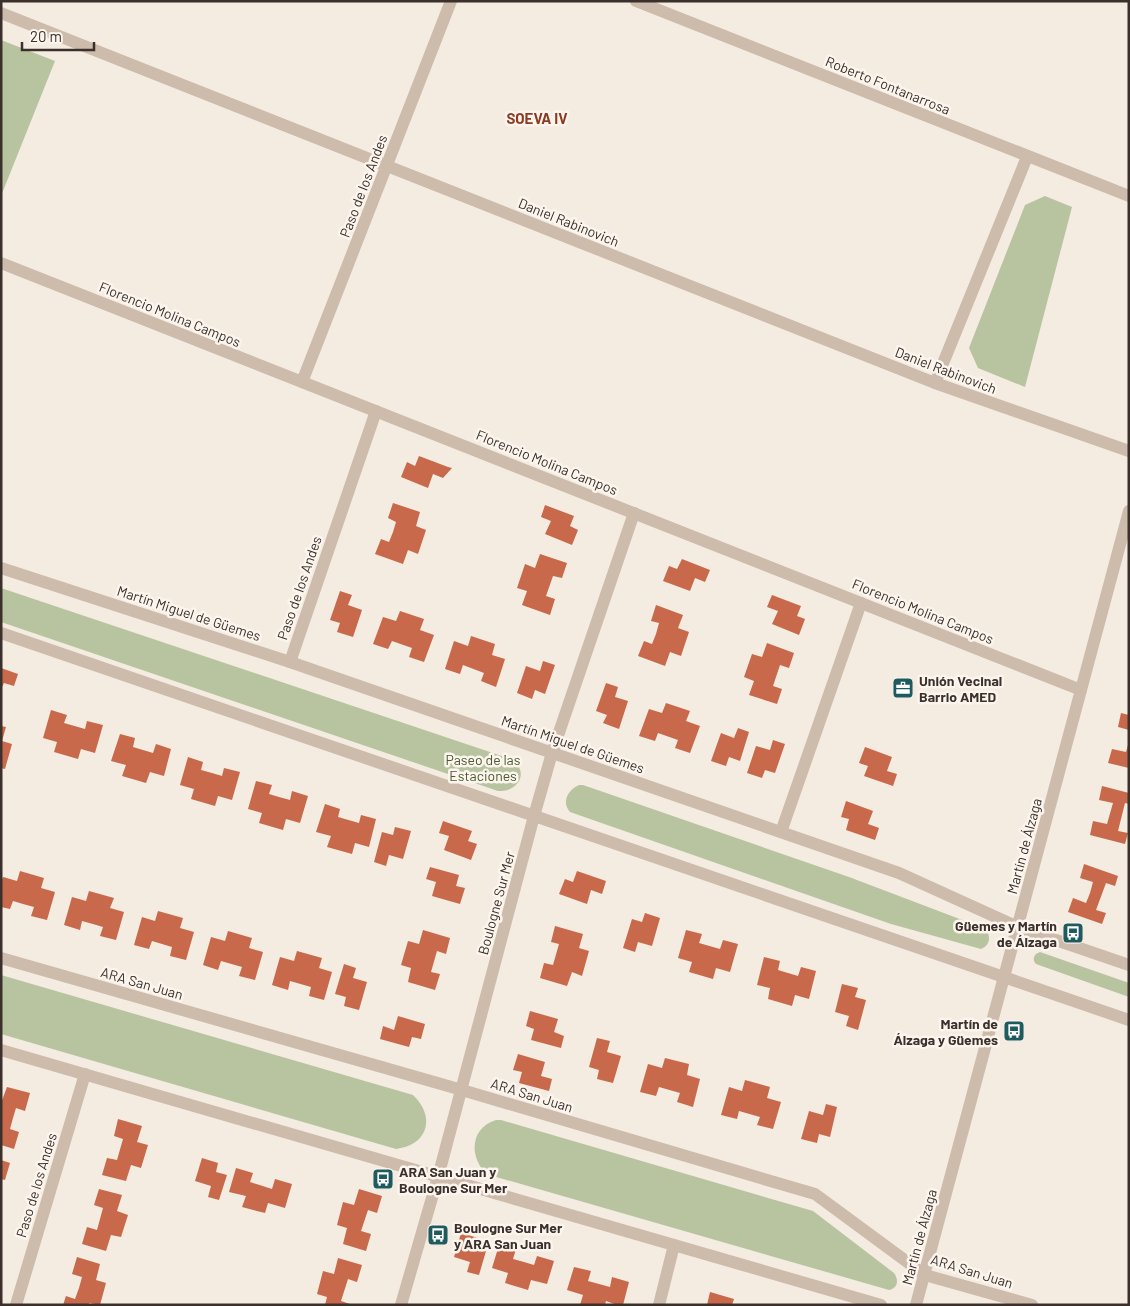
<svg xmlns="http://www.w3.org/2000/svg" width="1130" height="1306" font-family="Barlow,sans-serif">
<style>
.green{fill:#b8c4a0}
.building{fill:#c8694b}
.lines{fill:none;stroke-linecap:round;stroke-linejoin:round}
.minor{stroke:#cdbbac;stroke-width:12}
.labels{text-anchor:middle;dominant-baseline:central;stroke-width:5;stroke-linejoin:round;paint-order:stroke}
.street-label{font-size:14px;fill:#3b302b;stroke:#fbf5ee}
.poi-label{font-size:14px;font-weight:bold;fill:#3b302b;stroke:#fbf5ee;text-anchor:start}
.park-label{font-size:14px;fill:#4a5a2e;stroke:#fbf5ee}
.neighbourhood-label{font-size:15px;font-weight:bold;fill:#8c3b22;stroke:#fbf5ee}
</style>
<rect width="100%" height="100%" fill="#f4ebe1"/>
<g class="green">
<polygon points="1,40 55,61 1,196"/>
<polygon points="1045,196 1072,207 1025,387 978,368 969,348 1025,205"/>
<path d="M1,588L511,759C530,771 519,792 498,791L1,622Z"/>
<path d="M579,785H583L849,877L986,929C991,937 990,945 981,949L891,924L570,812C561,802 568,790 579,785Z"/>
<path d="M1040,952L1129,983V997L1036,964C1033,961 1033,957 1036,954Z"/>
<path d="M1,975L413,1095C436,1117 428,1145 396,1149L1,1034Z"/>
<path d="M496,1120H501L813,1211L894,1273C899,1280 898,1288 889,1290L486,1174C469,1156 470,1128 496,1120Z"/>
</g>
<g class="building">
<polygon points="419,456 448,467 452,468 443,478 433,474 428,488 401,477 407,462 415,466"/>
<polygon points="393,503 420,512 416,526 426,530 418,554 408,550 403,564 375,554 381,539 389,542 393,532 396,522 388,518"/>
<polygon points="545,505 574,516 570,526 578,530 572,545 545,534 551,521 541,517"/>
<polygon points="540,554 567,563 562,578 553,576 546,596 555,599 550,615 522,605 527,591 517,588 525,564 535,568"/>
<polygon points="682,559 710,570 705,582 695,578 690,591 663,581 669,566 677,569"/>
<polygon points="340,591 352,595 348,605 362,610 353,637 337,632 340,623 330,620"/>
<polygon points="772,595 801,606 797,616 805,619 799,635 772,624 778,611 767,607"/>
<polygon points="656,605 683,615 678,628 689,632 681,656 670,652 665,666 638,656 644,641 652,644 656,634 659,623 651,621"/>
<polygon points="400,611 424,619 420,630 434,635 424,662 409,657 412,648 392,641 388,649 373,644 383,617 396,621"/>
<polygon points="471,636 495,644 492,655 505,659 496,687 481,681 484,673 463,665 460,674 445,669 454,641 468,646"/>
<polygon points="767,643 794,653 789,668 780,665 773,686 782,689 777,704 749,695 754,681 744,677 752,654 762,657"/>
<polygon points="543,661 555,665 545,694 535,690 532,699 517,693 526,666 540,671"/>
<polygon points="1,668 18,674 14,686 4,683 1,689"/>
<polygon points="606,683 618,687 615,697 628,701 619,729 603,723 607,715 596,711"/>
<polygon points="666,703 690,711 686,721 700,726 690,753 675,748 678,740 658,733 655,741 639,736 649,709 662,713"/>
<polygon points="51,710 67,715 64,723 85,729 87,721 103,725 95,753 81,749 78,759 54,752 57,742 43,738"/>
<polygon points="1121,713 1129,715 1129,730 1118,727"/>
<polygon points="1,726 6,727 2,741 12,744 5,769 1,768"/>
<polygon points="738,728 749,732 740,761 729,757 726,766 711,761 721,733 734,738"/>
<polygon points="120,734 135,738 133,747 153,753 156,744 171,749 164,776 150,772 146,783 122,776 126,765 111,761"/>
<polygon points="773,740 785,744 775,773 765,770 762,778 747,773 756,746 770,750"/>
<polygon points="1128,745 1129,768 1108,763 1112,749 1126,752"/>
<polygon points="865,747 892,757 887,771 897,774 893,786 864,776 868,766 859,763"/>
<polygon points="188,757 203,762 201,770 212,773 222,776 224,768 240,772 232,800 218,796 215,806 191,799 194,789 180,785"/>
<polygon points="256,781 272,785 269,794 279,797 290,800 292,791 308,796 300,823 286,819 283,830 259,823 262,813 248,809"/>
<polygon points="1102,786 1129,793 1129,804 1125,803 1118,831 1128,833 1125,844 1090,835 1093,821 1107,824 1113,803 1099,800"/>
<polygon points="846,801 873,811 868,824 879,828 875,840 846,830 849,819 841,817"/>
<polygon points="325,804 340,809 338,817 359,823 361,815 376,819 369,847 355,843 352,854 327,847 331,836 316,832"/>
<polygon points="443,821 472,831 468,841 477,844 471,860 444,850 449,836 439,833"/>
<polygon points="395,827 411,831 403,859 389,855 386,866 374,862 382,832 393,835"/>
<polygon points="1084,864 1118,876 1115,886 1106,883 1096,910 1106,913 1102,924 1068,912 1073,898 1086,903 1090,893 1093,882 1080,878"/>
<polygon points="430,867 459,875 456,886 465,888 460,904 432,896 436,882 426,879"/>
<polygon points="20,871 44,878 41,888 55,892 47,920 31,916 34,907 23,904 13,901 10,909 1,907 1,882 3,877 17,881"/>
<polygon points="577,871 606,881 602,894 591,890 587,904 559,894 565,879 573,882"/>
<polygon points="89,891 114,898 110,908 124,912 116,940 100,936 103,927 93,924 82,921 80,930 64,925 72,897 86,901"/>
<polygon points="158,911 183,918 180,928 194,932 186,960 170,956 172,947 152,941 149,949 134,945 142,917 155,921"/>
<polygon points="645,913 660,918 652,946 638,942 635,952 623,948 632,919 642,922"/>
<polygon points="555,926 583,934 579,948 589,951 582,976 572,972 567,986 540,978 544,963 553,965 559,944 551,942"/>
<polygon points="423,930 450,938 446,954 437,951 431,972 440,974 435,990 408,982 411,968 401,965 408,941 419,944"/>
<polygon points="686,930 702,934 699,943 720,949 723,940 738,944 730,972 716,968 713,979 689,972 692,962 678,958"/>
<polygon points="228,931 252,938 249,948 263,952 255,980 239,976 242,967 221,961 218,970 203,965 211,937 225,941"/>
<polygon points="297,951 322,958 319,968 332,972 324,1000 309,996 311,987 290,981 288,990 272,985 280,957 294,961"/>
<polygon points="764,957 780,961 778,970 798,976 801,967 816,971 809,999 795,995 792,1006 768,999 770,988 757,985"/>
<polygon points="344,964 356,968 353,978 367,982 359,1010 344,1006 346,997 335,994"/>
<polygon points="842,984 858,988 855,997 866,1000 858,1030 846,1026 849,1016 835,1012"/>
<polygon points="530,1011 558,1019 554,1032 564,1036 561,1048 531,1040 534,1029 526,1026"/>
<polygon points="398,1016 425,1024 421,1039 412,1037 409,1047 380,1039 383,1026 394,1030"/>
<polygon points="597,1038 610,1041 607,1052 621,1056 613,1083 597,1079 599,1070 589,1067"/>
<polygon points="518,1054 545,1062 541,1076 552,1079 549,1091 519,1083 522,1072 513,1070"/>
<polygon points="665,1058 689,1064 687,1075 700,1079 693,1107 677,1102 680,1093 659,1087 656,1096 640,1092 648,1064 662,1068"/>
<polygon points="745,1080 770,1087 767,1098 781,1102 773,1129 757,1125 760,1117 739,1111 737,1119 721,1115 729,1087 742,1091"/>
<polygon points="7,1087 30,1093 25,1111 16,1108 13,1118 10,1129 19,1132 14,1149 1,1145 1,1103"/>
<polygon points="826,1104 837,1107 830,1137 819,1134 817,1143 801,1139 809,1111 823,1115"/>
<polygon points="118,1119 142,1126 137,1142 148,1145 141,1168 131,1165 126,1181 102,1175 107,1158 117,1160 123,1139 114,1136"/>
<polygon points="202,1158 218,1163 216,1172 227,1175 219,1200 208,1197 211,1186 195,1181"/>
<polygon points="1,1160 10,1163 5,1180 1,1179"/>
<polygon points="236,1168 253,1173 250,1182 272,1189 275,1179 292,1184 285,1208 268,1203 265,1213 242,1207 246,1196 229,1192"/>
<polygon points="99,1189 122,1195 117,1211 128,1215 121,1237 111,1235 106,1251 82,1244 87,1227 97,1230 103,1208 94,1205"/>
<polygon points="359,1189 382,1196 377,1213 368,1210 361,1231 371,1234 366,1251 343,1244 347,1228 337,1225 343,1202 354,1205"/>
<polygon points="461,1233 478,1238 475,1248 486,1251 479,1275 467,1272 470,1262 454,1257"/>
<polygon points="499,1245 516,1249 513,1259 524,1262 534,1265 537,1256 554,1261 547,1284 531,1280 528,1290 505,1283 508,1273 492,1268"/>
<polygon points="77,1257 100,1264 96,1280 106,1283 100,1305 89,1303 89,1305 63,1305 66,1296 75,1299 79,1288 82,1277 72,1274"/>
<polygon points="338,1258 362,1265 357,1282 348,1279 341,1301 353,1305 325,1305 327,1297 317,1294 323,1271 334,1274"/>
<polygon points="574,1267 591,1271 588,1281 610,1287 612,1277 629,1282 623,1305 617,1305 606,1301 605,1305 580,1305 583,1295 567,1290"/>
<polygon points="710,1292 734,1299 732,1305 707,1305"/>
</g>
<g class="lines">
<g class="minor">
<polyline points="636,1 1129,196"/>
<polyline points="1,13 935,383 1129,451"/>
<polyline points="1,263 1081,690"/>
<polyline points="302,382 451,1"/>
<polyline points="935,383 1027,157"/>
<polyline points="1,568 290,662 899,873 1018,927 1129,965"/>
<polyline points="1,633 1129,1020"/>
<polyline points="290,662 376,411"/>
<polyline points="781,832 861,603"/>
<polyline points="1,958 462,1090 815,1194 925,1275 1032,1305"/>
<polyline points="1,1050 881,1305"/>
<polyline points="16,1305 85,1074"/>
<polyline points="401,1305 438,1177 534,816 552,753 634,513"/>
<polyline points="659,1305 674,1245"/>
<polyline points="916,1305 1129,511"/>
</g>
</g>
<defs>
<g id="office-square" transform="scale(1.125)"><rect x="-9" y="-9" width="18" height="18" rx="4" fill="#1f5a5e" stroke="#fbf5ee"/><path d="M-6-3h4V-5.5h4V-3h4V5H-6ZM-1-4.5V-3h2v-1.5ZM-6 0V1H6V0Z" fill="#fff"/></g>
<g id="bus-square" transform="scale(1.125)"><rect x="-9" y="-9" width="18" height="18" rx="4" fill="#1f5a5e" stroke="#fbf5ee"/><path d="M-5-6H5V4H4V6H2V4H-2V6H-4V4H-5ZM-3.5-4V0h7V-4ZM-3.5 1.2v1.5H-2V1.2ZM2 1.2v1.5H3.5V1.2Z" fill="#fff"/></g>
</defs>
<g fill-rule="evenodd">
<use href="#office-square" x="903" y="688"/>
<use href="#bus-square" x="1073" y="933"/>
<use href="#bus-square" x="1014" y="1031"/>
<use href="#bus-square" x="383" y="1179"/>
<use href="#bus-square" x="438" y="1235"/>
</g>
<g class="labels">
<g class="street-label">
<text transform="translate(888 85) rotate(22)">Roberto Fontanarrosa</text>
<text transform="translate(363 186) rotate(-69)">Paso de los Andes</text>
<text transform="translate(569 222) rotate(22)">Daniel Rabinovich</text>
<text transform="translate(170 314) rotate(22)">Florencio Molina Campos</text>
<text transform="translate(946 370) rotate(21)">Daniel Rabinovich</text>
<text transform="translate(547 462) rotate(22)">Florencio Molina Campos</text>
<text transform="translate(299 588) rotate(-71)">Paso de los Andes</text>
<text transform="translate(923 611) rotate(22)">Florencio Molina Campos</text>
<text transform="translate(189 613) rotate(18)">Martín Miguel de Güemes</text>
<text transform="translate(573 744) rotate(19)">Martín Miguel de Güemes</text>
<text transform="translate(1024 846) rotate(-75)">Martín de Álzaga</text>
<text transform="translate(496 903) rotate(-75)">Boulogne Sur Mer</text>
<text transform="translate(142 983) rotate(16)">ARA San Juan</text>
<text transform="translate(532 1095) rotate(17)">ARA San Juan</text>
<text transform="translate(36 1185) rotate(-73)">Paso de los Andes</text>
<text transform="translate(919 1237) rotate(-75)">Martín de Álzaga</text>
<text transform="translate(972 1271) rotate(17)">ARA San Juan</text>
</g>
<g class="poi-label">
<text x="919" y="680">Unión Vecinal<tspan x="919" dy="16">Barrio AMED</tspan></text>
<text x="1057" y="925" text-anchor="end">Güemes y Martín<tspan x="1057" dy="16">de Álzaga</tspan></text>
<text x="998" y="1023" text-anchor="end">Martín de<tspan x="998" dy="16">Álzaga y Güemes</tspan></text>
<text x="399" y="1171">ARA San Juan y<tspan x="399" dy="16">Boulogne Sur Mer</tspan></text>
<text x="454" y="1227">Boulogne Sur Mer<tspan x="454" dy="16">y ARA San Juan</tspan></text>
</g>
<g class="park-label">
<text x="483" y="759">Paseo de las<tspan x="483" dy="16">Estaciones</tspan></text>
</g>
<g class="neighbourhood-label">
<text x="537" y="118">SOEVA IV</text>
</g>
</g>
<rect width="1130" height="1306" fill="none" stroke="#3b302b" stroke-width="5"/>
<path d="M22 42v8h72v-8" fill="none" stroke="#3b302b" stroke-width="2.5"/>
<text x="30" y="42" font-size="15" fill="#3b302b" stroke="#fbf5ee" stroke-width="4" paint-order="stroke">20 m</text>
</svg>
